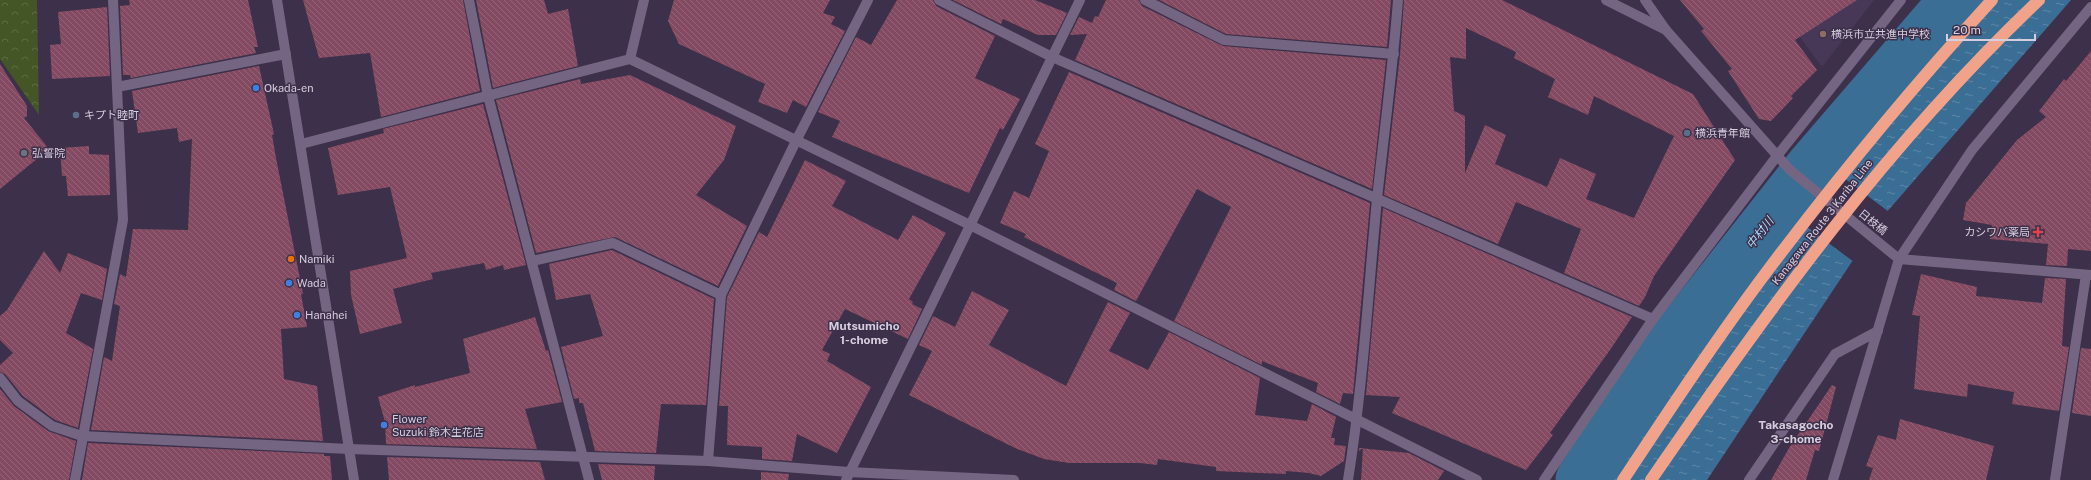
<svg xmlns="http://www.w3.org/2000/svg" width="2091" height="480" font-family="'Public Sans','Noto Sans JP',sans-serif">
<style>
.built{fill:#483858}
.forest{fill:url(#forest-crowns)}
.water{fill:url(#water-ripples)}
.pier{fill:#3d304a}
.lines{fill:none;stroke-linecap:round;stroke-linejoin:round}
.river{stroke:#3a6e94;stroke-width:53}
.building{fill:url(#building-back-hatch);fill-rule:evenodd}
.lane{stroke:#746683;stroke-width:10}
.street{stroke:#746683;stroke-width:10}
.secondary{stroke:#746683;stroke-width:10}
.highway{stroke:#f1a28b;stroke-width:12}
.education-dot{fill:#8d6e63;stroke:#3d304a;stroke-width:1.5}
.shop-dot{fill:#3f7fe0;stroke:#3d304a;stroke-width:1.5}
.service-dot{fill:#5c6f8a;stroke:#3d304a;stroke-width:1.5}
.worship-dot{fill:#6b7280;stroke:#3d304a;stroke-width:1.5}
.health-dot{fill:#e0444e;stroke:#3d304a;stroke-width:1.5}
.food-dot{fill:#e8710a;stroke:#3d304a;stroke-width:1.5}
.labels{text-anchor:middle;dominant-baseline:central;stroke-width:3;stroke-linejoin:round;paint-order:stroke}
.poi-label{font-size:11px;fill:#d6cede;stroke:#3d304a;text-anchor:start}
.street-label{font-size:11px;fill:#d6cede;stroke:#3d304a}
.water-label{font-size:12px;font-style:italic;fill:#acd8fb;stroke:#3d304a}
.neighbourhood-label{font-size:12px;font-weight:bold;fill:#d6cede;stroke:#3d304a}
</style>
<defs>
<pattern id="forest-crowns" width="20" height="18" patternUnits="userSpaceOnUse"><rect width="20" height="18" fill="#445526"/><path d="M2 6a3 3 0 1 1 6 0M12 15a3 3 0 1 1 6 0" fill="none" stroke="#5e6c45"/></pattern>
<pattern id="water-ripples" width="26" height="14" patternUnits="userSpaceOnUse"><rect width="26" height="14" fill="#3a6e94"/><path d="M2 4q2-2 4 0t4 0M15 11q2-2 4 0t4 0" fill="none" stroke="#5f88a7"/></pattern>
<pattern id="building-back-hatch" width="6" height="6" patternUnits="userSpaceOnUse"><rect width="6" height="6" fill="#844a61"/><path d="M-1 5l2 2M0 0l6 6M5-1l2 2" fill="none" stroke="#956377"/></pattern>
</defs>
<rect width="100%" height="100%" fill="#3d304a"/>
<polygon class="built" points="1773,0 1874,0 1822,67"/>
<polygon class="forest" points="0,0 37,0 39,115 0,59"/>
<polygon class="water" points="1948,0 2071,0 1879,221 1707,480 1599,480 1749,266 1869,107"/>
<polygon class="pier" points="1824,163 1889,212 1854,262 1787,212"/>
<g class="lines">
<polyline class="river" points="1582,480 1663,356 1813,166 1956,0"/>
</g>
<g class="building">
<polygon points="129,0 248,0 258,47 254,47 256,53 131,78 130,75 123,75 120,6 130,5"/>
<polygon points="303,0 463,0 480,91 381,117 370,53 319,58"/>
<polygon points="476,0 544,0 548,14 568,9 578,66 493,88"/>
<polygon points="674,0 830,0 823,13 835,17 831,24 845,31 806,107 793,100 787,113 758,102 765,84 679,44 668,21"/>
<polygon points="897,0 933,0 936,6 995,36 975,78 1020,99 1003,130 1000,128 969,193 832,137 840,121 818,112 856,37 871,45"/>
<polygon points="953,0 1035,0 1067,13 1056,35 1038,35 1003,19 1001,24"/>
<polygon points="1106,0 1139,0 1142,6 1223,46 1386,60 1372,189 1075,60 1087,34 1070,35 1079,17 1092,23 1095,16 1098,17"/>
<polygon points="1159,0 1391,0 1387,47 1226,34"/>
<path d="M1404,0H1502L1693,94L1735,160L1654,276L1645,297L1639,306L1564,273L1581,229L1516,202L1498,244L1384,195L1400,55ZM1466,28L1516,52L1514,58L1555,79L1548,97L1588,115L1594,96L1674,136L1634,218L1586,199L1596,174L1560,158L1547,187L1495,164L1506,135L1485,125L1465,173V116L1454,111L1450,57L1466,59Z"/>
<polygon points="1680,0 1857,0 1795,40 1817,70 1791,96 1793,98 1771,121 1759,119 1728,71 1732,69 1701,31 1704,29"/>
<polygon points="107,7 110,76 52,79 50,45 61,44 58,12"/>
<polygon points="2091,51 2091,251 2068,249 2067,266 2046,265 2048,244 1990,239 1992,225 1963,220 1966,203 2017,140 2046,117 2039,111 2064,79 2066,81"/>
<polygon points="0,64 27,106 27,116 24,118 49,149 0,189"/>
<polygon points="259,66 274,134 272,135 276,158 303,294 301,294 307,327 281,329 284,379 317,386 323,441 91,430 104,357 112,361 120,306 114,304 120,274 126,277 133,229 188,230 192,139 179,142 177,128 138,133 132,91"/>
<polygon points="1069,72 1370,203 1353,394 1343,393 1340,404 1316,392 1318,383 1262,361 1262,365 1174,321 1231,207 1197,189 1136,301 1114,290 1117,283 1024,237 1026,234 1000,223 1014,191 1029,198 1049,151 1035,144"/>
<polygon points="630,75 736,126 724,160 696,195 747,226 718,286 615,237 536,253 496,100 580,79 581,84"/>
<polygon points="483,104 526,265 504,270 503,265 486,270 484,263 431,273 433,279 393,289 402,323 360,334 351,295 350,271 407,258 390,187 338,195 328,148 384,133 383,129"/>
<polygon points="89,146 89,154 109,155 110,195 68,196 66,176 62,176 60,148"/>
<polygon points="805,160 846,181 832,206 898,240 913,215 946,233 909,299 913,302 912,304 922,309 908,339 845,309 822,350 830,354 827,361 871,387 837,453 797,434 792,461 762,459 762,447 727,445 728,406 719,406 727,297 759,232 767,237"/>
<polygon points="1383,208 1632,317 1610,350 1550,433 1553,435 1526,470 1392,413 1400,397 1366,395"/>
<polygon points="612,250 714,299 706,405 661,404 656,453 595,451 583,403 579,403 579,398 574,399 561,347 603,336 590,294 556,300 549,264"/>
<polygon points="44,251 60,273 68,253 107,269 102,300 81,293 66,333 93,349 78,428 55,420 23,396 5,374 0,372 0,365 13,353 0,340 0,316 7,310"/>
<polygon points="1921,274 1977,287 1976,296 2042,303 2045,278 2066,279 2062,346 2069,347 2059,411 2012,404 2014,392 1968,384 1967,397 1914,389 1920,316 1912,315"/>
<polygon points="972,291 1009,310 989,345 1066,386 1108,302 1130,313 1109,351 1148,370 1169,332 1260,378 1255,415 1307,421 1312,404 1336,417 1331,438 1335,438 1334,445 1346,446 1344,461 1321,476 1309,473 1286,471 1286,474 1216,471 1216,467 1158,459 1157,465 1140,463 1069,463 1044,459 1015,448 909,395 932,351 919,345 933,316 955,327"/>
<polygon points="535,317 546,351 548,350 562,402 525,409 537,449 386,444 385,422 378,397 415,385 415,387 470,373 463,339"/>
<polygon points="2081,348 2091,349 2091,416 2072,413"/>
<polygon points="1832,385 1836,387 1819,451 1815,450 1806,480 1771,480 1789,448"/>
<polygon points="0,389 14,406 48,431 76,441 69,480 0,480"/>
<polygon points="1900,419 1994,446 1986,480 1869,480 1873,468 1866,466 1878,435 1896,440"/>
<polygon points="88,443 324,454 324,456 330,456 332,480 82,480"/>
<polygon points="1359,448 1409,453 1444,471 1438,480 1361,480 1363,448 1359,451"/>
<polygon points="387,457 540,462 545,480 389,480"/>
<polygon points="598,464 655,466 654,480 602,480"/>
<polygon points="761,472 789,474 788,480 761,480"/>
</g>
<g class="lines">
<g class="lane">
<polyline points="1145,0 1224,40 1394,54"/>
<polyline points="117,87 286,54"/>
<polyline points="532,261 613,243 721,295"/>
<polyline points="0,378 18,401 52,426 82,436"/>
</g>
<g class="street">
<polyline points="469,0 488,96 589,480"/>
<polyline points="939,0 1052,57 1653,319"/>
<polyline points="1606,0 1666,30"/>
<polyline points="630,59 644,0"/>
<polyline points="301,144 630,59 970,225 1477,480"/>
<polyline points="1899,259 2091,275"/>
<polyline points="82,436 349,449 708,461 849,472 1014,480"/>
<polyline points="708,461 721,295 796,141 868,0"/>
<polyline points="75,480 123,220 113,0"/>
<polyline points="846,480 1080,0"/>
<path d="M1348,480C1363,387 1368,293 1377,199C1384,133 1393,67 1398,0"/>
<polyline points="1544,480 1653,319 1777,156 1901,0"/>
<polyline points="1749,480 1835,354 1878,331"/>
<polyline points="1833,480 1899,259 1972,150 2091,7"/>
<polyline points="2055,480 2086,275"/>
</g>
<g class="secondary">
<polyline points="277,0 354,480"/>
<polyline points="1645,0 1666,30 1790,170 1899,259"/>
</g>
<g class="highway">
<path d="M1623,480C1670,409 1717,338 1768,270C1839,176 1913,86 1992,0"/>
<path d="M1651,480C1768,309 1888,143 2039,0"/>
</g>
</g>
<circle class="education-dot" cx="1823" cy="34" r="4"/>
<g class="shop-dot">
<circle cx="256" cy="88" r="4"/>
<circle cx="289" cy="283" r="4"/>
<circle cx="297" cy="315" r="4"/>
<circle cx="384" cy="425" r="4"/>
</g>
<g class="service-dot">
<circle cx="76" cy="115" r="4"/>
<circle cx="1687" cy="133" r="4"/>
</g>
<circle class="worship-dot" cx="24" cy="153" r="4"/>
<path class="health-dot" d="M2036 226h4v4h4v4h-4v4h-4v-4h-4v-4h4z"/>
<circle class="food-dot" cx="291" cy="259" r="4"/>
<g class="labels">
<g class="poi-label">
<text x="1831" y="34">横浜市立共進中学校</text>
<text x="264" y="88">Okada-en</text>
<text x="84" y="115">キプト睦町</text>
<text x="1695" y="133">横浜青年館</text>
<text x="32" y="153">弘誓院</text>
<text x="2030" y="232" text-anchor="end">カシワバ薬局</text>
<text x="299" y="259">Namiki</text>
<text x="297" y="283">Wada</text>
<text x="305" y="315">Hanahei</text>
<text x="392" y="419">Flower<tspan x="392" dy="13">Suzuki 鈴木生花店</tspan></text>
</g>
<g class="street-label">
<text transform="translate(1822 222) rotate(-52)">Kanagawa Route 3 Kariba Line</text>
<text transform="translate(1873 222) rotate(39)">日枝橋</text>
</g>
<g class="water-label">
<text transform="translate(1760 233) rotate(-52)">中村川</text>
</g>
<g class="neighbourhood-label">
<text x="864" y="326">Mutsumicho<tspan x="864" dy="14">1-chome</tspan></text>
<text x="1796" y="425">Takasagocho<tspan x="1796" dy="14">3-chome</tspan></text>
</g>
</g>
<path d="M1947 34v6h88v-6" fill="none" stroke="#d6cede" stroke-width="2"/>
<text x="1953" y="34" font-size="12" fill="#d6cede" stroke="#3d304a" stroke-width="3" paint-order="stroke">20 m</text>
</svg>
